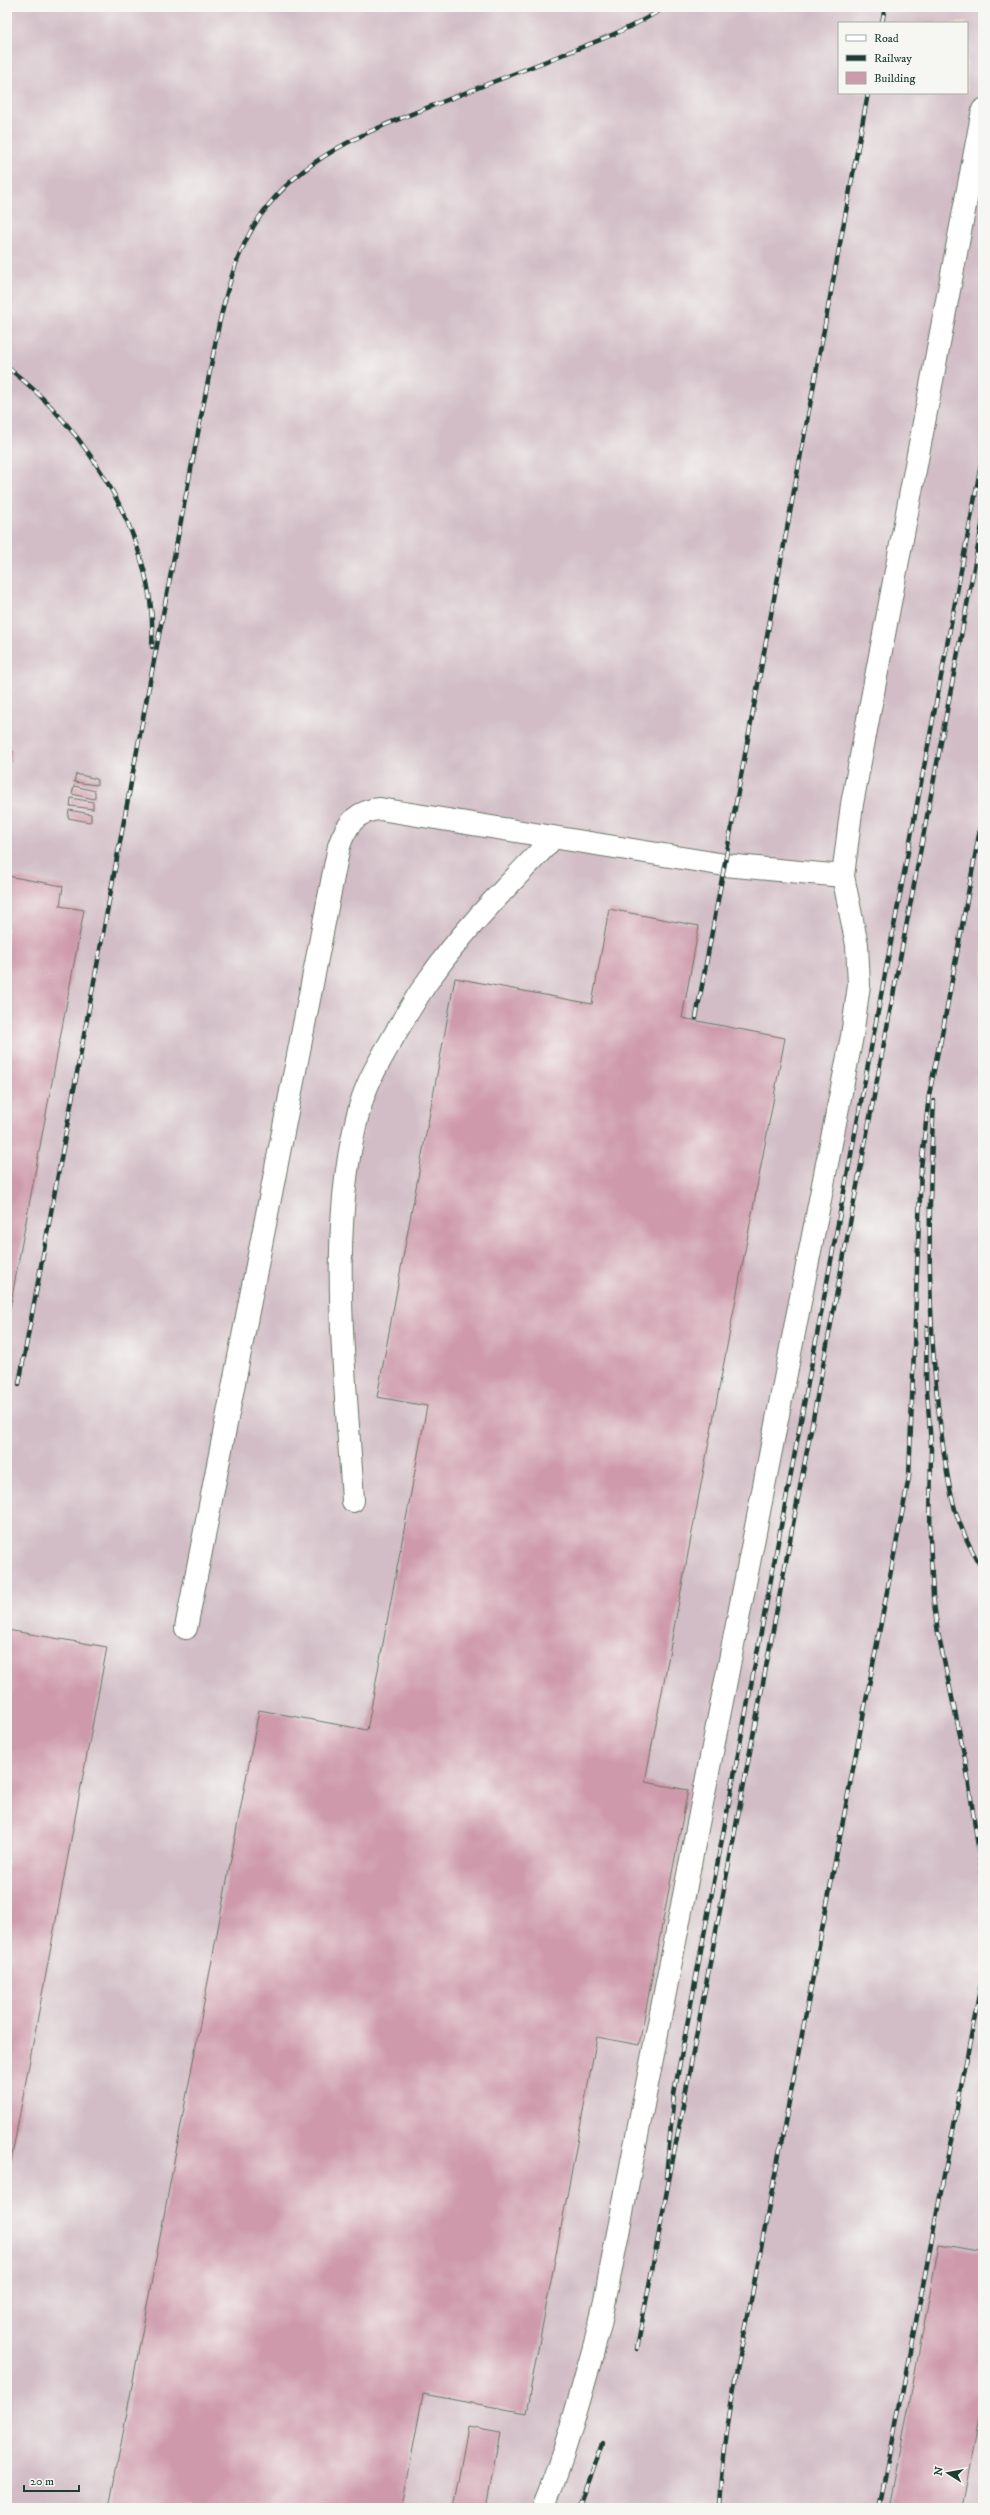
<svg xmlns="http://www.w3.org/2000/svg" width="990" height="2515" font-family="'IM FELL DW Pica',serif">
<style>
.industrial{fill:#d2bdc6;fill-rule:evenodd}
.building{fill:#ce99ab}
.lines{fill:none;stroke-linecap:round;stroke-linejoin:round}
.minor-casing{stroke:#687665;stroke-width:24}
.minor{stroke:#fff;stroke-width:22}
.rail-casing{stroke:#1f3d34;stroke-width:4.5}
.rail{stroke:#f6f6f2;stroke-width:3;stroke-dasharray:9;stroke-linecap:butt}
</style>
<rect width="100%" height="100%" fill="#f6f6f2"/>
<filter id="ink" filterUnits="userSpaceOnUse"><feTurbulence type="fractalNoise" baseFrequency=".025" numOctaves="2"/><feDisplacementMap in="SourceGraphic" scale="8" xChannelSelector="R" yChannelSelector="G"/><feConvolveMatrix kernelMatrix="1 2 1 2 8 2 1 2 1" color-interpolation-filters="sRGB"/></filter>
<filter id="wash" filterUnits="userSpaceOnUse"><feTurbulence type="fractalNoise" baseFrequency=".012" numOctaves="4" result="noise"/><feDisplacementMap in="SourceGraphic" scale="16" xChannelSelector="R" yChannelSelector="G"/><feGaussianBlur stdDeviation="0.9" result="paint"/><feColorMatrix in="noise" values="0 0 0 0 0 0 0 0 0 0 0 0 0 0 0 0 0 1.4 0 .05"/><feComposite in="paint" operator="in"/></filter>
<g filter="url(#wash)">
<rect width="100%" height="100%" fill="#efdfbf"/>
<path class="industrial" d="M7,7H983V2508H7ZM839,23H967V93H839Z"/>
<g id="blocks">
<g class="building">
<polygon points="7,750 13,751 11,763 7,762"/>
<polygon points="76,774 97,779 97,785 74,782"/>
<polygon points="74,786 95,791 95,797 94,799 72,794"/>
<polygon points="71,798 93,802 93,809 70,806"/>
<polygon points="69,810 91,814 91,821 89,822 68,818"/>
<polygon points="7,876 63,886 60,906 84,910 8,1318"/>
<polygon points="609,909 699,926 682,1018 785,1038 645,1782 688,1790 639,2045 597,2037 526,2413 423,2394 402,2508 109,2508 259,1710 367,1730 427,1406 377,1397 455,978 592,1004"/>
<polygon points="7,1630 107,1647 8,2177 7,2177"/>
<polygon points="939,2244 983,2252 983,2401 963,2508 890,2508"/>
<polygon points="468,2427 500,2433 486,2508 453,2508"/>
</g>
</g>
</g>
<g filter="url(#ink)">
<use href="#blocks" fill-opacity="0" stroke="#687665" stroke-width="1"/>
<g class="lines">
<g class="minor-casing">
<g id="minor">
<path d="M353,1501C346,1375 325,1221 362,1100C370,1076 383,1055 395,1034C406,1015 417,996 430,978C465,927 511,883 553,838"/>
<path d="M186,1628L339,846C346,825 357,810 380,809L725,865L843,876"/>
<path d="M543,2508C567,2449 583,2387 600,2325L852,1036L859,985L857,945L843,876L852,804L983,110"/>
</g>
</g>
<use href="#minor" class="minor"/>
<g class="rail-casing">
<g id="rail">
<polyline points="882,23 885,7"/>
<path d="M7,367C88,429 158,542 152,647"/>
<polyline points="696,1018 868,93"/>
<polyline points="940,1045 983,813"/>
<path d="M934,1101C928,1202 927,1306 938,1406C942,1438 945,1471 953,1502C959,1526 971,1550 983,1571"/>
<polyline points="927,1327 926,1377 931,1445 930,1538 933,1596 938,1633 965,1758 983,1880"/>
<path d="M19,1384L147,697L219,324C228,286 238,247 261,215C303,155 371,130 437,104C479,87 522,71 564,54C598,41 635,27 665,7"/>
<polyline points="666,2177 674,2094 983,454"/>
<polyline points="637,2349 983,520"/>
<polyline points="579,2508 603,2443"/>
<path d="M720,2508C723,2447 732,2390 745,2331L909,1477L921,1168L929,1095L940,1041"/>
<polyline points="880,2508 983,1974"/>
</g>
</g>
<use href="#rail" class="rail"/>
</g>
</g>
<rect width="990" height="2515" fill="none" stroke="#f6f6f2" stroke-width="24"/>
<rect x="838" y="22" width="130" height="72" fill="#f6f6f2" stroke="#a0aca6"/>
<rect x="846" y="35" width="20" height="6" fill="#ffffff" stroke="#a0aca6"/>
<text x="874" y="42" font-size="12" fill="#1f3d34">Road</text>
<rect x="846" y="55" width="20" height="6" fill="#1f3d34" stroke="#a0aca6"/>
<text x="874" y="62" font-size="12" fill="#1f3d34">Railway</text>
<rect x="846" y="72" width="20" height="12" fill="#ce99ab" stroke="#a0aca6"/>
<text x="874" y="82" font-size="12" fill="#1f3d34">Building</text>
<g transform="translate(948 2473) rotate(281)" stroke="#f6f6f2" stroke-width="3" paint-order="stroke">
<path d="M0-3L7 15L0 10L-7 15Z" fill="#1f3d34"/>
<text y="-6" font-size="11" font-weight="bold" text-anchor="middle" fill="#1f3d34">N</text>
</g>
<path d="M24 2485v6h55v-6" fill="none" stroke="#1f3d34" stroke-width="2"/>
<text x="30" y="2485" font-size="12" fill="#1f3d34" stroke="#f6f6f2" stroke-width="3" paint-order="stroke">20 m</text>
</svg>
